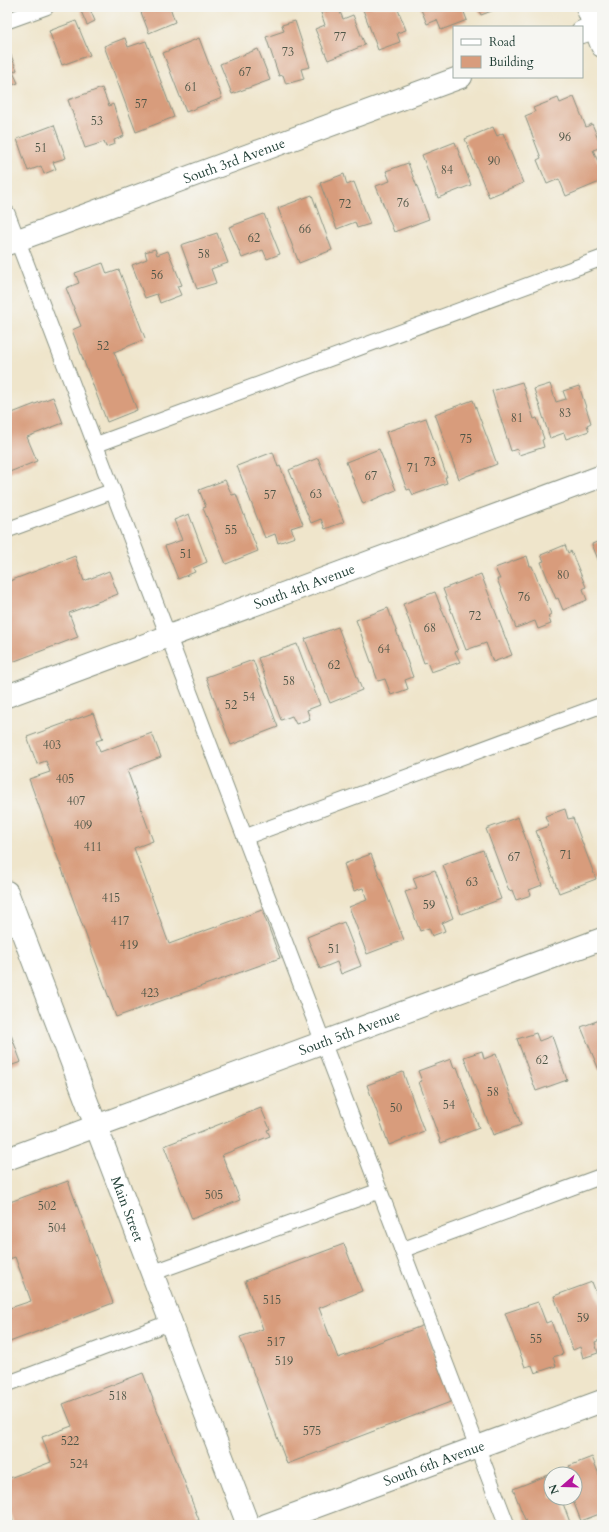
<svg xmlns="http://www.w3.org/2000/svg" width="609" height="1532" font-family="Cardo,serif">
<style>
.building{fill:#d89c7c}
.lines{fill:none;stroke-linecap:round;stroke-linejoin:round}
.service-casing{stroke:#879180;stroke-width:17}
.minor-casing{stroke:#879180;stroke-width:24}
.tertiary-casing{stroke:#879180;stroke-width:24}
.service{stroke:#fff;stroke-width:15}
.minor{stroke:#fff;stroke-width:22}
.tertiary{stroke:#fff;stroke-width:22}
.labels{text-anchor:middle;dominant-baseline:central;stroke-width:3;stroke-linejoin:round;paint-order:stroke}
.number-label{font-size:12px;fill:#4d5546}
.street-label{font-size:14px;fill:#1f3d34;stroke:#f6f6f2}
</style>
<rect width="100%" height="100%" fill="#f6f6f2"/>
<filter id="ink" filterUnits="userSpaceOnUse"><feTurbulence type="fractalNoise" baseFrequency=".025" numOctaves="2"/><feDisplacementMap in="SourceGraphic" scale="8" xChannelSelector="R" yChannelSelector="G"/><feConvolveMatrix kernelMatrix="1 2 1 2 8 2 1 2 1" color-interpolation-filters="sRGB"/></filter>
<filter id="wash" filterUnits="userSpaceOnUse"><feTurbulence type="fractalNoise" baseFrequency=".012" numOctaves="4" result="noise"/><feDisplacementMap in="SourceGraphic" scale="16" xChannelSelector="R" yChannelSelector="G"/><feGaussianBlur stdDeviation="0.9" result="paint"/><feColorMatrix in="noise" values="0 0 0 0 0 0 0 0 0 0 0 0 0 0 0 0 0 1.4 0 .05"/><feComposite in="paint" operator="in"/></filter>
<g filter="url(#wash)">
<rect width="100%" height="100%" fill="#efe5cb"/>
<g id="blocks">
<g class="building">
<polygon points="86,7 89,7 95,21 87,25 80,9"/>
<polygon points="139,7 170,7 175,22 149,33"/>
<polygon points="338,7 343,19 353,15 365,45 328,60 315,29 325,25 321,13"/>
<polygon points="362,7 397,7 406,30 397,33 400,42 378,50"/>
<polygon points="420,7 462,7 467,20 441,30 437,20 427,24"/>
<polygon points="477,7 502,7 481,15"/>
<polygon points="76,21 90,55 62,65 49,31"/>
<polygon points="295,21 310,67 301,69 304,79 286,84 283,75 279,76 266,37 284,31 282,25"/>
<polygon points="125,38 128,47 146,41 174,117 136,132 104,46"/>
<polygon points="199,38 222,98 186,112 163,53"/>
<polygon points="7,46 17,70 13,72 18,83 7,87"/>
<polygon points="258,49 270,80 232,94 220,64"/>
<polygon points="102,88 109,106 113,104 124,136 114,140 115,144 106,147 104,142 85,148 68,100"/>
<polygon points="574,97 586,127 592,124 602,147 593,150 602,171 602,181 566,196 559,179 547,184 537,160 541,158 525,116 535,112 533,108 558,98 560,103"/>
<polygon points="54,125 66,158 53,162 56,169 44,174 41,166 28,171 17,139"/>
<polygon points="493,127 497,136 503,133 523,183 489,197 465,139"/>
<polygon points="455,142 471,185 438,198 422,155"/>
<polygon points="408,163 429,219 394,232 376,186 390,181 386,171"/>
<polygon points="344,174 347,185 354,182 370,224 357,228 355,222 337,229 320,183"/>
<polygon points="312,195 332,250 299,263 278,208"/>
<polygon points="264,214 280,254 267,259 263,250 242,258 229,227"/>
<polygon points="217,233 228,263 211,269 216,283 197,289 181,245"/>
<polygon points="155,249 157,255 168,251 182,285 177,286 181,295 160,303 157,294 145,298 132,265 147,259 145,252"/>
<polygon points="103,263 107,274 119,270 145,338 143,340 114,352 137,410 107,422 72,330 81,326 66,288 79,283 75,273"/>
<polygon points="522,382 534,419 537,418 544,439 542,440 544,447 519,455 517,449 511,451 492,391"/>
<polygon points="550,384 556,402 566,399 563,391 579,386 591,423 587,425 589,431 566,439 564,433 550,438 534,389"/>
<polygon points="53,397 63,423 27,437 37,461 7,473 7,415"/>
<polygon points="473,400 497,464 459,479 435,414"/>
<polygon points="426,418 447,477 445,477 447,483 413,495 410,489 407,490 386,432"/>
<polygon points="379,449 396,490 363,504 346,462"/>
<polygon points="273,452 278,467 280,466 303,524 291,528 295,537 278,543 275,534 265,538 237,466"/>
<polygon points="318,458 344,522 325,529 321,519 311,523 289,470"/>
<polygon points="225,480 232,495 236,494 258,551 226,564 203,508 206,507 199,490"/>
<polygon points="189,514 207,562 193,568 195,572 178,579 165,546 182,540 174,520"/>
<polygon points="602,540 602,570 592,544"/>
<polygon points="565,545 568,553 571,551 586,587 583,589 587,600 563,610 558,598 556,599 541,562 544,561 541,555"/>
<polygon points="75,556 84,581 109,571 118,594 69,613 78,637 7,664 7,582"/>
<polygon points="527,556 530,566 532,566 551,614 548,616 551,624 538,629 535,621 516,628 497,579 500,579 495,568"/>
<polygon points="481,574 512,655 493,662 486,643 466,650 443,589"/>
<polygon points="435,592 458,651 455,652 460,662 431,672 427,662 424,663 403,604"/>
<polygon points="388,608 413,677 405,680 408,689 391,695 385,679 378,681 356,620"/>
<polygon points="338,627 362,690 330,703 305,639"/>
<polygon points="297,644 320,705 307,710 310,719 296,724 292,716 281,720 258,658"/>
<polygon points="253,660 278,727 231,745 206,677"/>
<polygon points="93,713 103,739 96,741 100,752 152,733 161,757 127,770 153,841 134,848 169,944 262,910 280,958 116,1017 29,779 50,772 46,761 37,764 27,737"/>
<polygon points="565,809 568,819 573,818 596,879 559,893 536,831 549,826 545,816"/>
<polygon points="518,817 542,885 529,890 531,895 516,900 512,890 509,891 486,829"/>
<polygon points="483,850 501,899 461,914 443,865"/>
<polygon points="371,854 404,940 367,954 349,907 367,900 363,888 354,891 344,864"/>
<polygon points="435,870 453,918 442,923 445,931 432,936 429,928 420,931 405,892 417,888 413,878"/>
<polygon points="344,922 361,966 341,974 337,962 320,969 307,937"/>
<polygon points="602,1019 602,1069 599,1070 581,1027"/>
<polygon points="7,1024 21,1062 7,1067"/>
<polygon points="536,1033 539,1041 552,1036 567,1080 536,1091 517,1039"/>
<polygon points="482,1051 484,1059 496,1054 521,1125 493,1135 464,1057"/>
<polygon points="451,1059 454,1068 457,1067 479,1128 441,1143 419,1082 422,1081 418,1071"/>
<polygon points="403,1072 424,1131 389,1145 367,1085"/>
<polygon points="261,1108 270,1129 267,1130 270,1136 222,1155 240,1200 192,1219 164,1146"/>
<polygon points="68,1181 113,1303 7,1343 7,1309 31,1301 15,1257 7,1260 7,1203"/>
<polygon points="344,1244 362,1291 319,1308 338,1358 424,1325 453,1401 287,1464 240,1337 263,1329 245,1281"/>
<polygon points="592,1282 602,1308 602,1339 595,1342 598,1353 583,1358 580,1347 573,1350 554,1296"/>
<polygon points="538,1302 546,1323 551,1321 563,1354 553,1357 556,1366 535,1373 532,1365 525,1367 505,1313"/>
<polygon points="143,1373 199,1520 186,1525 14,1525 7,1505 7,1479 51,1462 42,1437 72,1426 63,1404"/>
<polygon points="592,1457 602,1482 602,1513 581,1521 572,1498 575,1498 575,1474 568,1474 572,1472 569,1466"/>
<polygon points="551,1474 551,1498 561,1498 571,1525 527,1525 513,1489"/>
</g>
</g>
</g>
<g filter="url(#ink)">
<use href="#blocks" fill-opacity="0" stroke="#879180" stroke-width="1"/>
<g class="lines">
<g class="service-casing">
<g id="service">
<polyline points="7,21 46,7"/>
<polyline points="7,213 507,1525"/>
<polyline points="95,445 602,258"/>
<polyline points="7,530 113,491"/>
<polyline points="245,837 602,705"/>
<polyline points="402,1250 602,1176"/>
<polyline points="152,1273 379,1191"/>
<polyline points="7,1384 171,1322"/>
</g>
</g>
<g class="minor-casing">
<g id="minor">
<polyline points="587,7 602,46"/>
<path id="s1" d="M7,696L602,476"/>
<path id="s2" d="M266,1525L602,1401"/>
</g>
</g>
<g class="tertiary-casing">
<g id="tertiary">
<polyline points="582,32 602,25"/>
<path id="s3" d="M7,244L461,77"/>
<path id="s4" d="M7,892L248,1525"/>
<path id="s5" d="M7,1159L602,939"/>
</g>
</g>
<use href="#service" class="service"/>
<use href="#minor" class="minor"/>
<use href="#tertiary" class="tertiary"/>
</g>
</g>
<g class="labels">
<g class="number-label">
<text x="340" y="37">77</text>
<text x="288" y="52">73</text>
<text x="245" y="72">67</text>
<text x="191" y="87">61</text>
<text x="141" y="104">57</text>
<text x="97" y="121">53</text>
<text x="565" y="137">96</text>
<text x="41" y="148">51</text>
<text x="494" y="161">90</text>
<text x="447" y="170">84</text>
<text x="403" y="203">76</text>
<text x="345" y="204">72</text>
<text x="305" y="229">66</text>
<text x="254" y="238">62</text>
<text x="204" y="254">58</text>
<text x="157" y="275">56</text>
<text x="103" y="346">52</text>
<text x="565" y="413">83</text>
<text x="517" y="418">81</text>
<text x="466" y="439">75</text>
<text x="430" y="462">73</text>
<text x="413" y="468">71</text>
<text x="371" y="476">67</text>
<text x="316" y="494">63</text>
<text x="270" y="495">57</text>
<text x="231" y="530">55</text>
<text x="186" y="554">51</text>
<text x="563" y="575">80</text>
<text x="524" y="597">76</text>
<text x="475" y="616">72</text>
<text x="430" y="628">68</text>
<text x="384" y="649">64</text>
<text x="334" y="665">62</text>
<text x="289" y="681">58</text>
<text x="249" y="697">54</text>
<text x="231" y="705">52</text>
<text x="52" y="745">403</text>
<text x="65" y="779">405</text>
<text x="76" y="801">407</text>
<text x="83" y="825">409</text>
<text x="93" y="847">411</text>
<text x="566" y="855">71</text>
<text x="514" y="857">67</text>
<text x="472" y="882">63</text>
<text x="111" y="898">415</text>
<text x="429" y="905">59</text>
<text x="120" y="921">417</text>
<text x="129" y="945">419</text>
<text x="334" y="949">51</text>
<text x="150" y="993">423</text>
<text x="542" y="1060">62</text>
<text x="493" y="1092">58</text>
<text x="449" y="1105">54</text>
<text x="396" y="1108">50</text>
<text x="214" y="1195">505</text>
<text x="47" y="1206">502</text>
<text x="57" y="1228">504</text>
<text x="272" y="1300">515</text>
<text x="583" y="1318">59</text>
<text x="536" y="1339">55</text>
<text x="276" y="1342">517</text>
<text x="284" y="1361">519</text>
<text x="118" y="1396">518</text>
<text x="312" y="1431">575</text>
<text x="70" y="1441">522</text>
<text x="79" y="1464">524</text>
</g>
<g class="street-label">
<text stroke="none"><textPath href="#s3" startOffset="242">South 3rd Avenue</textPath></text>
<text stroke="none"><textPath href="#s1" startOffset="317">South 4th Avenue</textPath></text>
<text stroke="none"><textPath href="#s5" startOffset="365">South 5th Avenue</textPath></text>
<text stroke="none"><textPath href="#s4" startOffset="339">Main Street</textPath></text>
<text stroke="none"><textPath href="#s2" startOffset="179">South 6th Avenue</textPath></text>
</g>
</g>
<rect width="609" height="1532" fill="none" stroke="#f6f6f2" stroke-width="24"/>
<rect x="453" y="26" width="130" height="52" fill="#f6f6f2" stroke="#a0aca6"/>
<rect x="461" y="39" width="20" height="6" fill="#ffffff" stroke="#a0aca6"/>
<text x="489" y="46" font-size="12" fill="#1f3d34">Road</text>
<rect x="461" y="56" width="20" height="12" fill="#d89c7c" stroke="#a0aca6"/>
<text x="489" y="66" font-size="12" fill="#1f3d34">Building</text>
<g transform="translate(563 1486) rotate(250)"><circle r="19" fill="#f6f6f2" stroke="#a0aca6"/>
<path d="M0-3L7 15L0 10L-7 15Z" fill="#b5179e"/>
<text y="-6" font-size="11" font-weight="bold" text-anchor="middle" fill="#1f3d34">N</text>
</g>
</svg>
